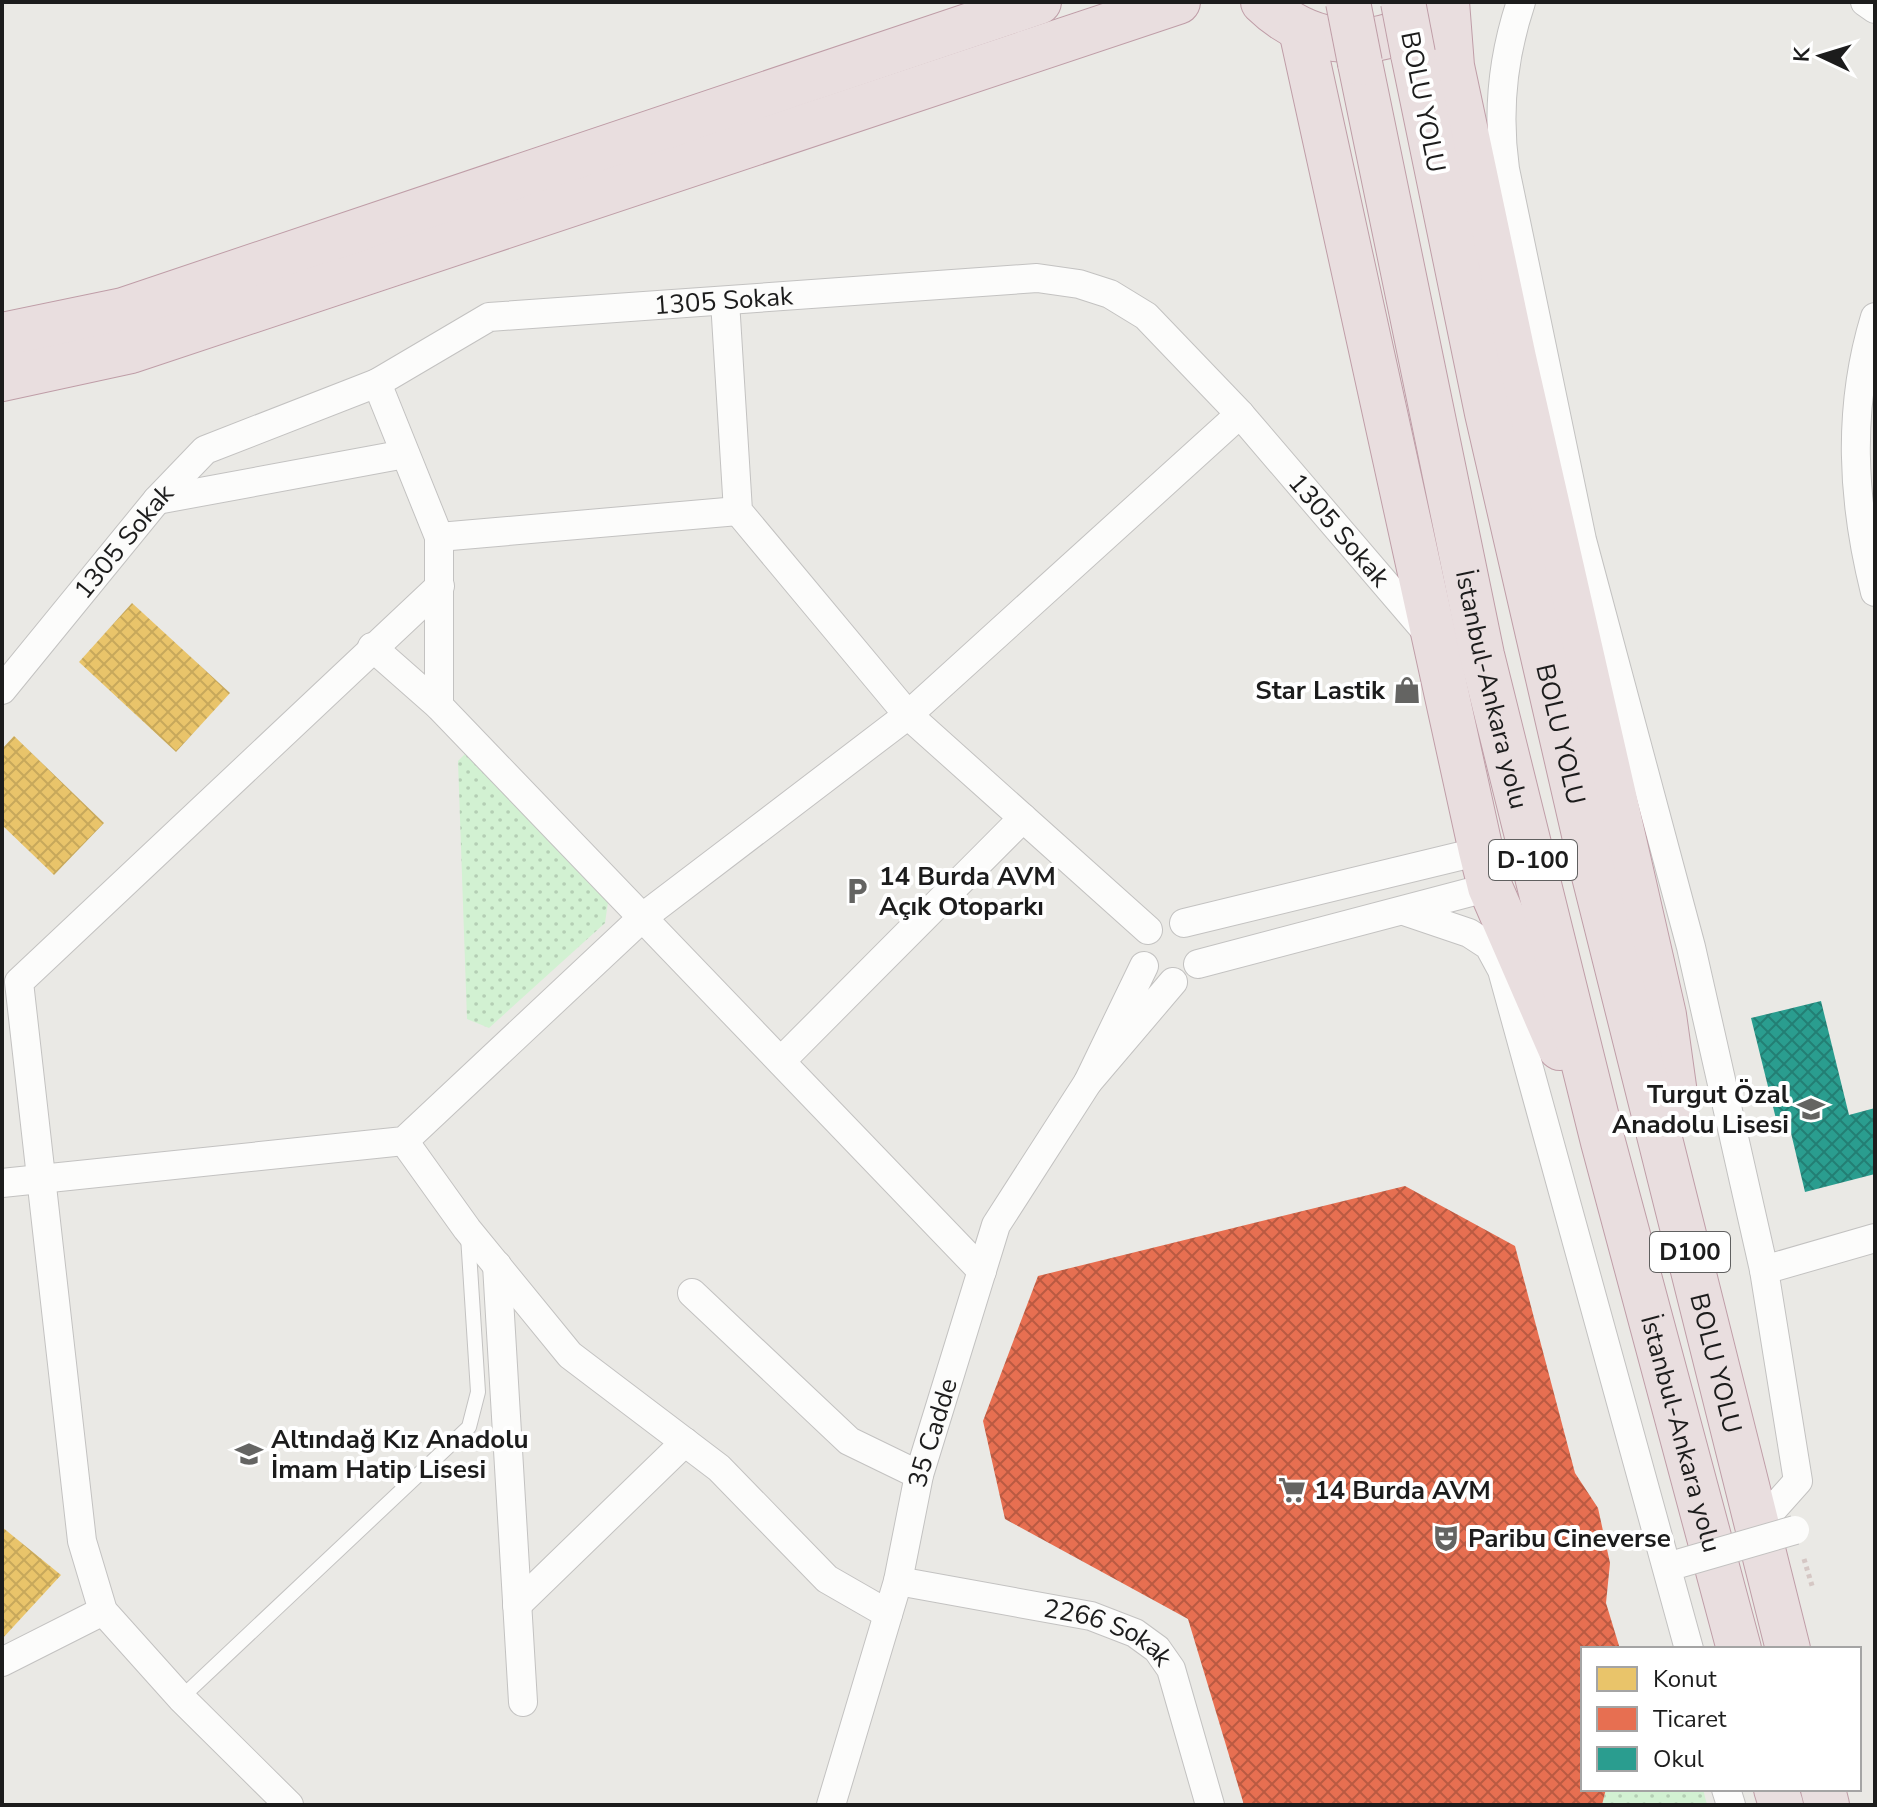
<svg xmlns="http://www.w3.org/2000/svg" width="1877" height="1807" font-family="'Nunito Sans',sans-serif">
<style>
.park{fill:url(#park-dots)}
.homes{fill:url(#homes-cross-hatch)}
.shops{fill:url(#shops-cross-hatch)}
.schools{fill:url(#schools-cross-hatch)}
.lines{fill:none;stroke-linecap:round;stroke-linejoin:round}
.lane-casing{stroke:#c3c2c1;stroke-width:16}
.street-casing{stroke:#c3c2c1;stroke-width:30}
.highway-casing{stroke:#bf9da7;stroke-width:46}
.path{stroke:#d5c7c4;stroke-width:5;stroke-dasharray:4 4;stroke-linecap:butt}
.lane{stroke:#fcfcfb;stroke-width:14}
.street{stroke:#fcfcfb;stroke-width:28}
.highway{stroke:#e9dedf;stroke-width:44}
.street-bridge-casing{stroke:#c3c2c1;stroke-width:30;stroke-linecap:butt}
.highway-bridge-casing{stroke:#bf9da7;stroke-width:46;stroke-linecap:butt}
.street-bridge{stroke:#fcfcfb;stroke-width:28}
.highway-bridge{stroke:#e9dedf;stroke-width:44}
.labels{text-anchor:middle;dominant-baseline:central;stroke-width:8;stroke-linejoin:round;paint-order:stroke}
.shield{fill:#fff;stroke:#606060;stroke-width:2}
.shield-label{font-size:24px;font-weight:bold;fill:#1c1c1c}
.street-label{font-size:26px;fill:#1c1c1c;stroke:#fff}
.poi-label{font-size:26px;font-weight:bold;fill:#1c1c1c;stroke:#fff;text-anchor:start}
</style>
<defs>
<pattern id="park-dots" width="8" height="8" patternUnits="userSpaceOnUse" patternTransform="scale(2)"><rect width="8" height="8" fill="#d2f1d2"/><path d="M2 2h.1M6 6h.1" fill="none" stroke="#b4ceb4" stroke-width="1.8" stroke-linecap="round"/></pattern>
<pattern id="homes-cross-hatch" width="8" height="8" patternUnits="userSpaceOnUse" patternTransform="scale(2)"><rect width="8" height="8" fill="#e9c46a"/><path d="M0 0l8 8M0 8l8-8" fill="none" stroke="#c7a85b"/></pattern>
<pattern id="shops-cross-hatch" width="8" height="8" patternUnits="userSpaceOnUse" patternTransform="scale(2)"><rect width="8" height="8" fill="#e76f51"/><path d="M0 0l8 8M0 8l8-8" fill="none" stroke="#ba5a42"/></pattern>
<pattern id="schools-cross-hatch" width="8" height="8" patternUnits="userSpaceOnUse" patternTransform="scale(2)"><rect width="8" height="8" fill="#2a9d8f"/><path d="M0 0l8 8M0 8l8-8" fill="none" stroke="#237f74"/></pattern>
</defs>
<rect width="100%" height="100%" fill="#eae9e5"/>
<g class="park">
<polygon points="468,751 608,902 605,923 489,1028 467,1019 458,761"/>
<polygon points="1606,1789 1703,1789 1707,1805 1602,1805"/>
</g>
<g class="homes">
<polygon points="132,603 230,693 176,752 79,662"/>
<polygon points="14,736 104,823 54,875 2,825 2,749"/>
<polygon points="2,1527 61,1575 2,1639"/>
</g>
<polygon class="shops" points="1405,1186 1515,1246 1575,1473 1598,1508 1610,1563 1606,1603 1620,1649 1583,1649 1583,1789 1606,1789 1602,1805 1244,1805 1188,1619 1005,1519 983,1421 1038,1276"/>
<polygon class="schools" points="1821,1001 1849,1115 1875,1108 1875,1174 1805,1192 1791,1133 1780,1135 1751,1018"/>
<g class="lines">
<g class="lane-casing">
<polyline id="lane" points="181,1698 469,1427 478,1392 468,1236"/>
</g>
<g class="street-casing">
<g id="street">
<path d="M1521,2C1503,56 1497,113 1505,169L1582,540L1691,947L1764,1270L1798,1481L1757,1527"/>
<polyline points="1865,2 1875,9"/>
<polyline points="725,301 738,511 908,715 1148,930"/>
<path d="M1875,317C1847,409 1852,500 1875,592"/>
<polyline points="377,383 439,537 439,706"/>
<polyline points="157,500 405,454"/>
<polyline points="439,537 738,511"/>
<polyline points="372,647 439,706 982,1271"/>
<path id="s1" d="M2,690L157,500L205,450L377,383L489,317L1037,278L1079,284L1110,294L1146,316L1240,414L1430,636"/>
<polyline points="1407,912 1469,933 1489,946 1502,970 1689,1649"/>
<polyline points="1184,923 1481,851"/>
<polyline points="1198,964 1490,887"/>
<polyline points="1144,966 1088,1082 1173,982"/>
<polyline points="781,1061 1023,818"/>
<polyline points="404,1141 467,1229 570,1355 719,1468 827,1579 888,1614"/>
<polyline points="2,1183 404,1141 643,917 908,715 1240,414"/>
<polyline points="497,1265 523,1702"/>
<polyline points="1764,1270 1875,1238"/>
<polyline points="692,1293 849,1441 919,1475"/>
<path id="s2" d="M898,1581L1091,1616L1135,1633L1157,1649L1171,1669L1210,1805"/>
<polyline points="517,1605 685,1442"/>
<polyline points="2,1662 103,1611"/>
<polyline points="1726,1789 1731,1805"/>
<polyline points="289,1805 181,1698 103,1611 82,1541 19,982 440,586"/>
<path id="s3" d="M831,1805L898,1581L919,1475L996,1225L1088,1082"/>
</g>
</g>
<g class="highway-casing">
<g id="highway">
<path d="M1263,2C1312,50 1386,55 1437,8"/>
<polyline points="1447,2 1452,66 1514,358 1664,1015 1676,1101"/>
<polyline points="1301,30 1481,851 1490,887 1560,1048"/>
<path id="s4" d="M1413,54L1487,413L1589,856L1788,1649"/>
<path id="s5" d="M1360,63L1482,655L1603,1142L1739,1649"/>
<polyline points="2,335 123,310 1039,2"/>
<polyline points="2,379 131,351 1178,2"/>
<polyline points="1776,1789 1781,1805"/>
<polyline points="1823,1789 1827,1805"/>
</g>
</g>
<polyline class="path" points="1804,1559 1813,1589"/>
<use href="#lane" class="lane"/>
<use href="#street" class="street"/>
<use href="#highway" class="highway"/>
<g class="street-bridge-casing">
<polyline id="street-bridge" points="1681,1563 1795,1530"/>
</g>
<g class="highway-bridge-casing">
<g id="highway-bridge">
<polyline points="1348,2 1360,63"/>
<polyline points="1403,2 1413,54"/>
</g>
</g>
<use href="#street-bridge" class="street-bridge"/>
<use href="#highway-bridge" class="highway-bridge"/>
</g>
<defs>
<g id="shop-bare" transform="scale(2.16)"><path d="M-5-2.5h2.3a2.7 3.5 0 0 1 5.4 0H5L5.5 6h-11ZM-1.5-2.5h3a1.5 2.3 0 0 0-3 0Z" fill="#646462" stroke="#fff" stroke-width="2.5" paint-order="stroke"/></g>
<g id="parking-bare" transform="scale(2.16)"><path d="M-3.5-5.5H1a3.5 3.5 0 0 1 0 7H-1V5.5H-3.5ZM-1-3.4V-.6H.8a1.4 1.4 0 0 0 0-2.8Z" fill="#646462" stroke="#fff" stroke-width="2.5" paint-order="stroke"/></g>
<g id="school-bare" transform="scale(2.16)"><path d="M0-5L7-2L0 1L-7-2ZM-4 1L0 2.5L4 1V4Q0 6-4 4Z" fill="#646462" stroke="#fff" stroke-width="2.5" paint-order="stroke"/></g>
<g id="supermarket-bare" transform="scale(2.16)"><path d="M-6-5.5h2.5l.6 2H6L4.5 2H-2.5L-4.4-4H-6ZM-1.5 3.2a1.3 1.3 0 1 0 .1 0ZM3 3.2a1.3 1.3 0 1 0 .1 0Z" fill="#646462" stroke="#fff" stroke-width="2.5" paint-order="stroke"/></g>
<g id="theatre-bare" transform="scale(2.16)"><path d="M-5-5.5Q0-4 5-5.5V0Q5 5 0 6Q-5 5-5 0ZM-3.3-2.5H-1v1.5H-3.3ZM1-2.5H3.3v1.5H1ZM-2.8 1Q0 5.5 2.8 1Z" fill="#646462" stroke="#fff" stroke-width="2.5" paint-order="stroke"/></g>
</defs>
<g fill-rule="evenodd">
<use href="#shop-bare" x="1407" y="690"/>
<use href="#parking-bare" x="857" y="891"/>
<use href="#school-bare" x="1811" y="1109"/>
<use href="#school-bare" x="249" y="1454"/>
<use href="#supermarket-bare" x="1292" y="1490"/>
<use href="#theatre-bare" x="1446" y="1538"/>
</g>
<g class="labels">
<g class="shield">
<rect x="1489" y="840" width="88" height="40" rx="6"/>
<rect x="1650" y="1232" width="80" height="40" rx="6"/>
</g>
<g class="shield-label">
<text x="1533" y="860">D-100</text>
<text x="1690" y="1252">D100</text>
</g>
<g class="street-label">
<text transform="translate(1423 102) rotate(79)">BOLU YOLU</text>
<text stroke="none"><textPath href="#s1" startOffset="864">1305 Sokak</textPath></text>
<text stroke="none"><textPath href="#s1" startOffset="1584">1305 Sokak</textPath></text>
<text stroke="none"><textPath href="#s1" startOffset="192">1305 Sokak</textPath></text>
<text stroke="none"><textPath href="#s5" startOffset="640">İstanbul-Ankara yolu</textPath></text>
<text stroke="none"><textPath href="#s4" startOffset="696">BOLU YOLU</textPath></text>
<text stroke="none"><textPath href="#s4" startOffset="1344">BOLU YOLU</textPath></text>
<text stroke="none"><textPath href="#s3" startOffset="386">35 Cadde</textPath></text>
<text stroke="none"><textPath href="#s5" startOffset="1408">İstanbul-Ankara yolu</textPath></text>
<text stroke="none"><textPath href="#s2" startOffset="218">2266 Sokak</textPath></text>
</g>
<g class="poi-label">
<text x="1385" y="690" text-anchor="end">Star Lastik</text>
<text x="879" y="876">14 Burda AVM<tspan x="879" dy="30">Açık Otoparkı</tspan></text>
<text x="1789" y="1094" text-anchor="end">Turgut Özal<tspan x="1789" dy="30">Anadolu Lisesi</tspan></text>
<text x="271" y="1439">Altındağ Kız Anadolu<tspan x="271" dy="30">İmam Hatip Lisesi</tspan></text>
<text x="1314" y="1490">14 Burda AVM</text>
<text x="1468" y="1538">Paribu Cineverse</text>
</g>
</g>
<rect width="1877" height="1807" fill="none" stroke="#1c1c1c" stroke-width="8"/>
<rect x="1581" y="1647" width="280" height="144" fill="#ffffff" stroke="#a4a4a4" stroke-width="2"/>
<rect x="1597" y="1667" width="40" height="24" fill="#e9c46a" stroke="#a4a4a4" stroke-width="2"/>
<text x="1653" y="1687" font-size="24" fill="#1c1c1c">Konut</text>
<rect x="1597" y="1707" width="40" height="24" fill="#e76f51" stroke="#a4a4a4" stroke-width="2"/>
<text x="1653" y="1727" font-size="24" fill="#1c1c1c">Ticaret</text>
<rect x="1597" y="1747" width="40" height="24" fill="#2a9d8f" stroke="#a4a4a4" stroke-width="2"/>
<text x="1653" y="1767" font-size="24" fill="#1c1c1c">Okul</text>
<g transform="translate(1821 56) rotate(274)" stroke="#ffffff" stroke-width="6" paint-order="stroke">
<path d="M0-6L14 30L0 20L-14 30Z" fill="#1c1c1c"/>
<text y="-12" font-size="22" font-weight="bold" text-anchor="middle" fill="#1c1c1c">K</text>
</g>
</svg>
